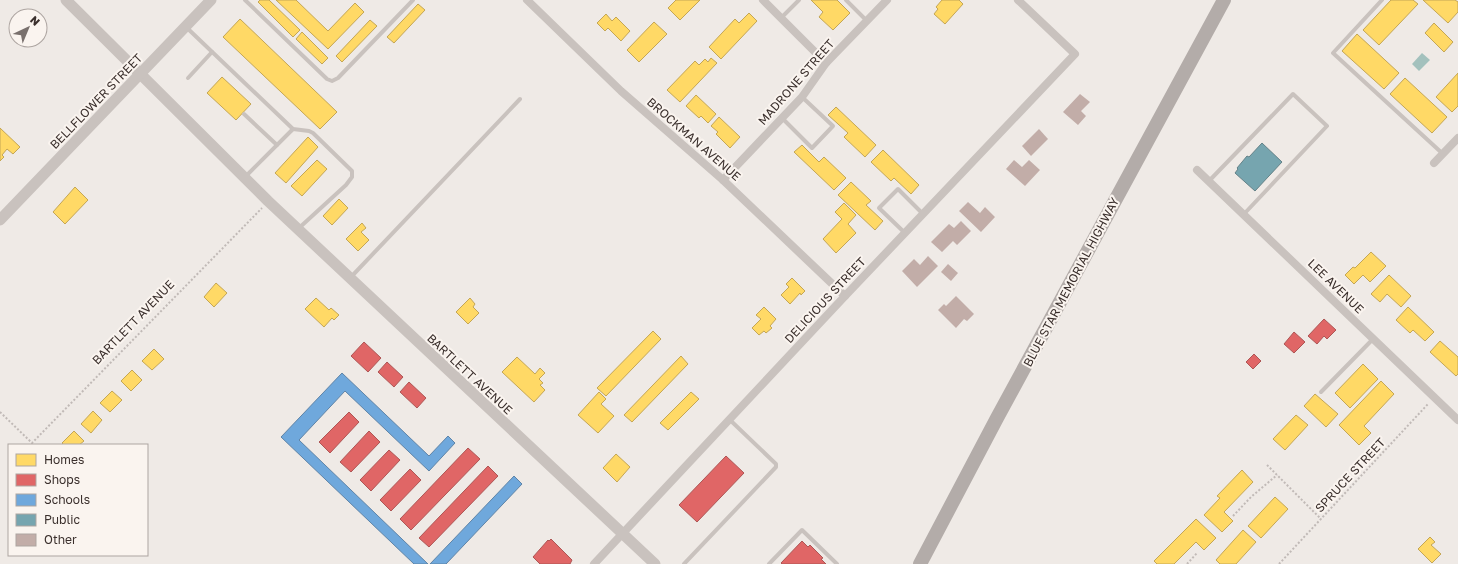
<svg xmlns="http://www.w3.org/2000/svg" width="1458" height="564" font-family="'Golos Text',sans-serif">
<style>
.water{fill:#a3c1bd}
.homes{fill:#ffd966;stroke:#c4a655}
.shops{fill:#e06666;stroke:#ae5655}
.schools{fill:#6fa8dc;stroke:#5f84a7}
.public{fill:#76a5af;stroke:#648288}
.building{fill:#c2ada8}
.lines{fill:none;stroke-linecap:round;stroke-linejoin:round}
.path{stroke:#c1bab7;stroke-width:2;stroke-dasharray:2 2;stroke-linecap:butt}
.service{stroke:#c9c2be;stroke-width:4}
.minor{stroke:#c9c2be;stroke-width:8}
.tertiary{stroke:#c9c2be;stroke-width:11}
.trunk{stroke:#b3aca9;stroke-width:14}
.labels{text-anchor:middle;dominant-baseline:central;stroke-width:4;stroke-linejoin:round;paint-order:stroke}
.street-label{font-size:12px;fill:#3a2f2c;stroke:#faf4ef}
</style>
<rect width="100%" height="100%" fill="#efeae6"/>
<polygon class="water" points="1422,53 1430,60 1419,71 1412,64"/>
<g class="homes">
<polygon points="260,0 269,0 300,30 293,37 258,2"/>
<polygon points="276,0 296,0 328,31 355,3 364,12 328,49"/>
<polygon points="676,0 700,0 680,20 668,8"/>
<polygon points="811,0 837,0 850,13 833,30 819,17 823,12"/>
<polygon points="942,0 959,0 963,4 945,24 934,14 938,9 936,7"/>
<polygon points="1391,0 1413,0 1418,4 1379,45 1363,30"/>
<polygon points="1423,0 1455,0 1458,2 1458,12 1448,23"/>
<polygon points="418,4 425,10 394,43 387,37"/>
<polygon points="749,13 757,21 721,59 709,47 735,19 739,23"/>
<polygon points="606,14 612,21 616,17 630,31 621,41 608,28 605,31 597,23"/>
<polygon points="240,19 337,112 320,129 223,37"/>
<polygon points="370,20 377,26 342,62 336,56"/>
<polygon points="654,22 667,34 639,62 627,50"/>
<polygon points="1434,23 1453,42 1444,52 1425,33"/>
<polygon points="302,32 328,58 322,64 296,39"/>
<polygon points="1357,34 1399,73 1384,89 1342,51"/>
<polygon points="711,58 717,63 680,102 667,90 695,61 699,65 705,59 708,62"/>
<polygon points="1458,73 1458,106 1452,112 1436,97"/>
<polygon points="222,77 251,104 236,120 207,93"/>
<polygon points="1405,78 1447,117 1432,133 1390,94"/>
<polygon points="696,95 716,114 708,123 701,116 699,118 686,106"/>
<polygon points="836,107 876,145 865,157 844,137 848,133 828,115"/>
<polygon points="719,117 740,137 730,148 716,134 718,132 711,126"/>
<polygon points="0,128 20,147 13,154 7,149 2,155 4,157 0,161"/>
<polygon points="308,137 318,147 286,183 275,173"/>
<polygon points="802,145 819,162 824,157 846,178 834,190 794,152"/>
<polygon points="883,150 919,185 911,194 894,178 891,181 871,162"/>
<polygon points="317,160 327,169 302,196 291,186"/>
<polygon points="851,182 871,201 866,205 883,221 875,230 838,195"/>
<polygon points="75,187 88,200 65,224 53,212"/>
<polygon points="339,199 348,208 332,225 323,216"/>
<polygon points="844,203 856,215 848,224 856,233 836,253 823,239 842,219 835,212"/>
<polygon points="362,223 366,228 361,232 369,240 358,251 346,239"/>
<polygon points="1371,252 1386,266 1370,282 1363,275 1354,284 1345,275 1353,267 1355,268"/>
<polygon points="1389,275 1411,296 1401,307 1387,294 1380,302 1371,294"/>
<polygon points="792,278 805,291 801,295 800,293 790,304 781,295 789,287 786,284"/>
<polygon points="216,283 227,293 214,307 204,297"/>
<polygon points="316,298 329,310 331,308 339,315 334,320 332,318 324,327 305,309"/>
<polygon points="470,298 475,304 473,307 479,313 468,324 456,312"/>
<polygon points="764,307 776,319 770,326 772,328 766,333 764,331 759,335 752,328 761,319 756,315"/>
<polygon points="1408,307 1434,332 1425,341 1413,330 1410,333 1396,320"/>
<polygon points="653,331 661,339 606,396 597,388"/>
<polygon points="1440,341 1458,357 1458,374 1456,376 1430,352"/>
<polygon points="154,349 164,359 152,370 142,361"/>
<polygon points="681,356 688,364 632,422 624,415"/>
<polygon points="517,357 535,374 540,368 545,373 539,379 543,383 540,385 545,390 534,402 502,372"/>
<polygon points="1363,364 1378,379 1350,408 1335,393"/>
<polygon points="132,370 142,380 131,391 121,381"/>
<polygon points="1381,381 1394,394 1364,426 1371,433 1359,445 1339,425"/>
<polygon points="112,391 122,400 110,412 100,403"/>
<polygon points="599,392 606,399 601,404 614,416 598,433 578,415"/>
<polygon points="691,392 699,399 668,430 660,423"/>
<polygon points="1315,394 1338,414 1326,427 1304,406"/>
<polygon points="93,411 102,420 91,433 81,424"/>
<polygon points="1296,415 1308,425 1285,450 1273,439"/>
<polygon points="74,431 84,441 79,445 64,445 62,443"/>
<polygon points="616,454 630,467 617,482 603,468"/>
<polygon points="1242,470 1253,482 1224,512 1233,521 1222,532 1204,515 1220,498 1217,496"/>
<polygon points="1275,497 1288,509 1261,538 1248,526"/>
<polygon points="1196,519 1216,538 1204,550 1196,542 1174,564 1157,564 1154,561"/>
<polygon points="1243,530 1256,542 1236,564 1220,564 1216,560"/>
<polygon points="1430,537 1435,542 1431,545 1441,554 1432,563 1418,549"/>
</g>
<g class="shops">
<polygon points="1324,319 1336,330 1327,339 1324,336 1317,344 1308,336"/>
<polygon points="1294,332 1305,342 1294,353 1284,344"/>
<polygon points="364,342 381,358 368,372 351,356"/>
<polygon points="1254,354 1261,361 1253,369 1246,362"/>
<polygon points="387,362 403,377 394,387 378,372"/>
<polygon points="409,382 426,398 417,408 400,392"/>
<polygon points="349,412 359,422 330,453 319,442"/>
<polygon points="369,431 380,442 351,472 340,462"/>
<polygon points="468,448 480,459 411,530 400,519"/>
<polygon points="389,450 400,460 371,491 360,480"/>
<polygon points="726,456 744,473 697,522 679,505"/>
<polygon points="488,466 498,476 429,547 419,538"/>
<polygon points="410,469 421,480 391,511 380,500"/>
<polygon points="551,539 572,560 570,564 540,564 533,557 548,540 549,541"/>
<polygon points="802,541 808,547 810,545 823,558 821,559 826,564 782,564 781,563"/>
</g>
<g class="schools">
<polygon points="342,373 429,456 448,436 455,443 429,471 345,391 299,440 428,564 414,564 281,437"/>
<polygon points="514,476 522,484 446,564 430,564"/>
</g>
<polygon class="public" points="1262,143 1282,162 1255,191 1235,173 1238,169 1237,168 1247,156 1249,157"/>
<g class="building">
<polygon points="1080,94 1090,102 1081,111 1086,116 1078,125 1063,112"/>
<polygon points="1039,129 1048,139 1031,156 1022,146"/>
<polygon points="1014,160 1022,167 1029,160 1040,170 1025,186 1006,169"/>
<polygon points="968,202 980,213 985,207 995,217 981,232 959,211"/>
<polygon points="961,221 971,231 957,245 953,241 942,252 931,242 949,224 954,228"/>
<polygon points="928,256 938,266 917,287 902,271 914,259 920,265"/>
<polygon points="948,264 958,273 951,281 941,272"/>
<polygon points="956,296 974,314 967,321 964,319 956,328 938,310 944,304 946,306"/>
</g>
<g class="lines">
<g class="path">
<polyline points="0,412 32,443 262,208"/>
<polyline points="1267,465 1321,519"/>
<polyline points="1233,516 1251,497 1277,475"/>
<polyline points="1187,564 1197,553"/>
<polyline points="1279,564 1428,404"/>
</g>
<g class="service">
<polyline points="245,0 327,79 332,81 338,78 413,0"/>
<polyline points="846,0 867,21"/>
<polyline points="1382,0 1333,53 1443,154"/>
<polyline points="781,18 799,0"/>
<polyline points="186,27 293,129 309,131 313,133 352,171 352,177 346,185 299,228"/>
<polyline points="188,78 212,52"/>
<polyline points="244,114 277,145"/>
<polyline points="782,118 812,148 833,126 802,97"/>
<polyline points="245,177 293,129"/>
<polyline points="1209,181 1293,94 1327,126 1244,214"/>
<polyline points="905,233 879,208 898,189 923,214"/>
<polyline points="351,277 520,99"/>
<polyline points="1321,392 1373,339"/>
<polyline points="684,564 776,467 776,464 730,420"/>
<polyline points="769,564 802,530 837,564"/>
</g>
<g class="minor">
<polyline points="527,0 621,91 723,180 845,296"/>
<polyline points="763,0 826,63"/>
<polyline points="1434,163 1458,138"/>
<polyline points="1197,170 1458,420"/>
<polyline points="723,180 802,97 826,63 887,0"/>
<polyline points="594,564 845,296 1075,54 1018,0"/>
</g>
<g class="tertiary">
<polyline points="66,0 268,201 655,564"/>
<polyline points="0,220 211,0"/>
</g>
<polyline class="trunk" points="920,564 997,418 1224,0"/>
</g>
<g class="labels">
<g class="street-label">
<text transform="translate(796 82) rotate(-49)">MADRONE STREET</text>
<text transform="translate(96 101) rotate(-46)">BELLFLOWER STREET</text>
<text transform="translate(694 139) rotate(41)">BROCKMAN AVENUE</text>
<text transform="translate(1071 282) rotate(-62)">BLUE STAR MEMORIAL HIGHWAY</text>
<text transform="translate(1336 286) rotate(44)">LEE AVENUE</text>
<text transform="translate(825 300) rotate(-47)">DELICIOUS STREET</text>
<text transform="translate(133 322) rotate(-46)">BARTLETT AVENUE</text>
<text transform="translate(470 374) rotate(43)">BARTLETT AVENUE</text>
<text transform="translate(1350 475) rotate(-47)">SPRUCE STREET</text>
</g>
</g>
<rect x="8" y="444" width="140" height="112" fill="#faf4ef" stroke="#ada5a1"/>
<rect x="16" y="454" width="20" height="12" fill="#ffd966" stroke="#ada5a1"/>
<text x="44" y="464" font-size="12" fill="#3a2f2c">Homes</text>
<rect x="16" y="474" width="20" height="12" fill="#e06666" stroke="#ada5a1"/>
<text x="44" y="484" font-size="12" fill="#3a2f2c">Shops</text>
<rect x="16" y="494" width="20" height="12" fill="#6fa8dc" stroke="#ada5a1"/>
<text x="44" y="504" font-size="12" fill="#3a2f2c">Schools</text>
<rect x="16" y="514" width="20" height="12" fill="#76a5af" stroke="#ada5a1"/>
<text x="44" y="524" font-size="12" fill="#3a2f2c">Public</text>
<rect x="16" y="534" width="20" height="12" fill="#c2ada8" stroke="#ada5a1"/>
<text x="44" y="544" font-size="12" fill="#3a2f2c">Other</text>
<g transform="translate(28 28) rotate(44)"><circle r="19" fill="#faf4ef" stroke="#ada5a1"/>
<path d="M0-3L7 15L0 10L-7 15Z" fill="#79706d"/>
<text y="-6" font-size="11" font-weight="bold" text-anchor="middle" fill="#3a2f2c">N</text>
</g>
</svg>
